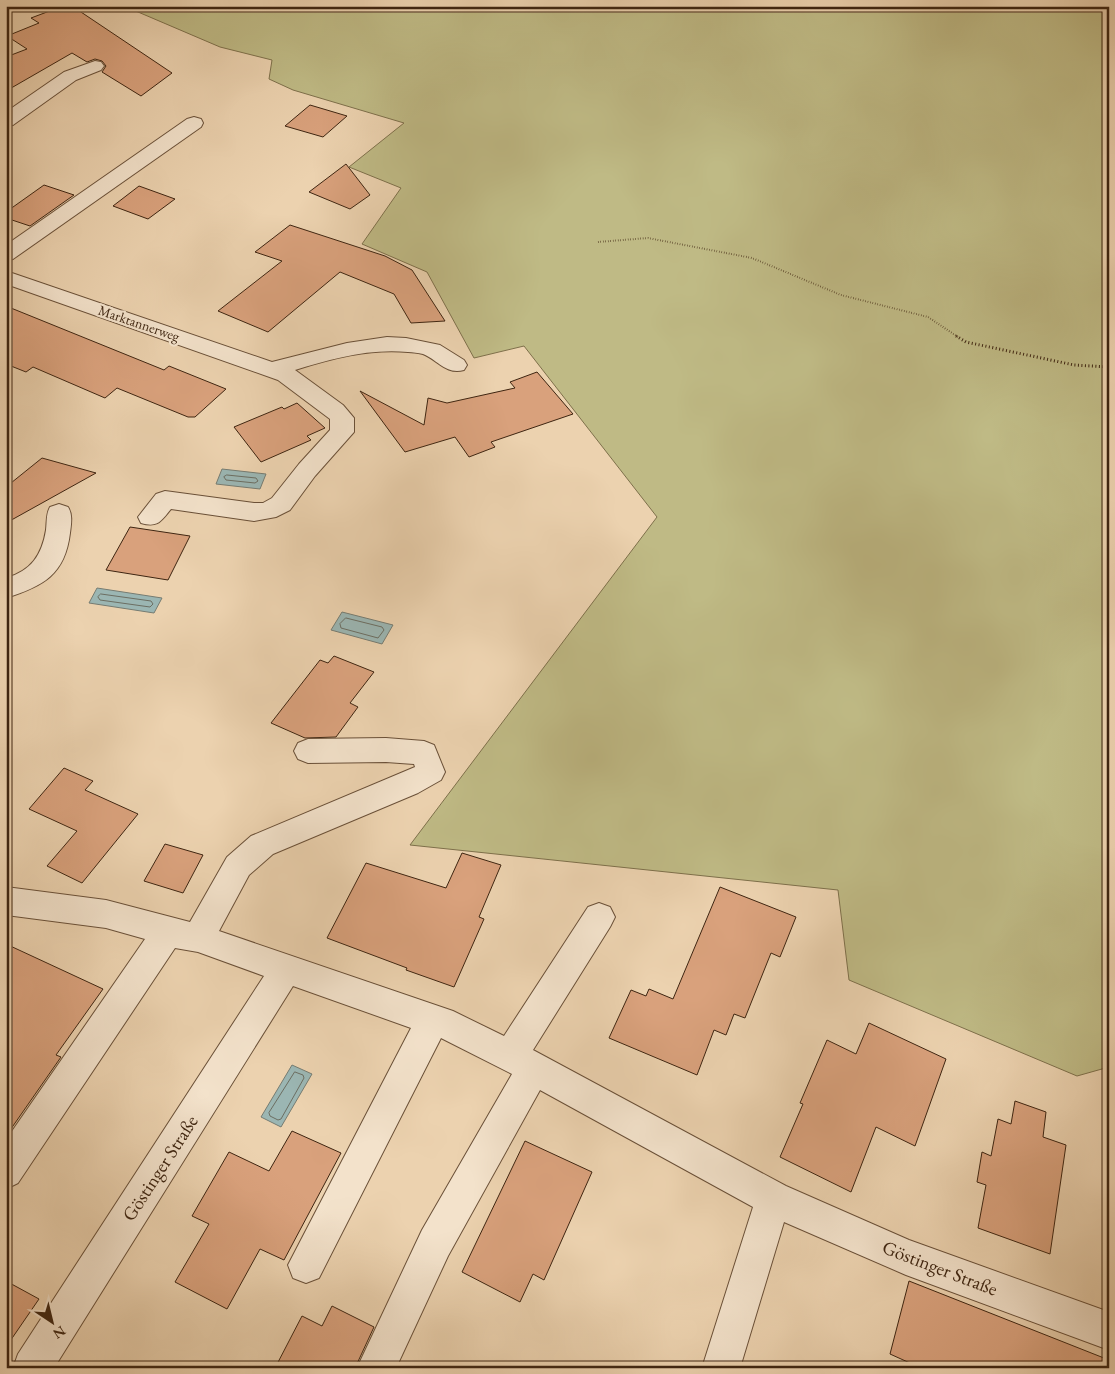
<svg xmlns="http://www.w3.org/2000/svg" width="1115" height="1374" font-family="'EB Garamond',serif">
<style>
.green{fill:#bfba85;stroke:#7e704b}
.water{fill:#9bb6b3;stroke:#767c72}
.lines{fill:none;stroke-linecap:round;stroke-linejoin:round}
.shore{stroke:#6c6e62;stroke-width:1}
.building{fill:#d9a17c;stroke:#3e2511}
.minor-casing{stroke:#6a5038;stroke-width:2}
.path-far1{stroke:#3e2511;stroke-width:2;stroke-dasharray:0.5 2;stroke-linecap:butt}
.path{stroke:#3e2511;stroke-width:3;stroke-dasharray:1 2.5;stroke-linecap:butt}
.minor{fill:#f3e2cb;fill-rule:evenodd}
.labels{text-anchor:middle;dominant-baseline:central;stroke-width:4.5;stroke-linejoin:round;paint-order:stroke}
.far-street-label{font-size:14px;fill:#3e2511;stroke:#f3e2cb}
.near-street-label{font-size:19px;fill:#3e2511;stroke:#f3e2cb}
</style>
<rect width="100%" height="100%" fill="#ecd2af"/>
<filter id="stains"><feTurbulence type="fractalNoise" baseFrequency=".004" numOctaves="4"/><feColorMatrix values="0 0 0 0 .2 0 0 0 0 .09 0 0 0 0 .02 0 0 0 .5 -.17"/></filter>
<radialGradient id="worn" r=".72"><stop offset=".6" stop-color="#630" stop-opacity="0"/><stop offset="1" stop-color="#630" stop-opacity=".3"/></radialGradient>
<polygon class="green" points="124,6 1109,6 1109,1067 1077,1076 849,980 838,890 410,845 657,517 524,346 474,358 427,272 362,244 401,188 349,167 404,123 293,90 269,79 272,60 220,47"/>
<g class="water">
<polygon points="222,469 266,474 260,489 216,484"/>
<polygon points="97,588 162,598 154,613 89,603"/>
<polygon points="342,612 393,625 382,644 331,630"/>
<polygon points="292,1065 312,1074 281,1127 261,1117"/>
</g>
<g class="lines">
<g class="shore">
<polygon points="227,475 256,478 258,481 255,483 226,480 224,477"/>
<polygon points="101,594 151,601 153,604 150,607 100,600 98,597"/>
<polygon points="346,618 382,627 384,630 378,638 341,628 340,624"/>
<polygon points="295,1072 303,1075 304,1078 281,1119 278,1120 270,1116 269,1113"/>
</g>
</g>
<g class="building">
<polygon points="63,6 72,6 172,73 141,96 102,72 106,66 102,61 95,59 87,62 72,53 6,91 6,57 27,49 7,36 39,23 31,18"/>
<polygon points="310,105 347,116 323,137 285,126"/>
<polygon points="346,164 370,195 350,209 309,192"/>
<polygon points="44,185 74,195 30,226 6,218 6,212"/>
<polygon points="139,186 175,199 148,219 113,206"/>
<polygon points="290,225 385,256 412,270 445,321 411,323 394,294 340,272 268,332 218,311 282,261 255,252"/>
<polygon points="6,306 164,370 169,366 226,389 195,417 188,417 117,388 105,398 33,367 26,372 6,364"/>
<polygon points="537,372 573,414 491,442 495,447 469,457 455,437 405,452 360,391 424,425 428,398 447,403 515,388 510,382"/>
<polygon points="297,403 325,428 307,436 311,440 261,462 234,427 282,407 284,409"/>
<polygon points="42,458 96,473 6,523 6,487"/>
<polygon points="130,527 190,536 168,580 106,570"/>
<polygon points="334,656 374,672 350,703 358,707 336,737 305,738 271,723 320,660 328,663"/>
<polygon points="64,768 93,781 85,790 138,814 82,883 47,866 77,831 29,809"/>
<polygon points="165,844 203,855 183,893 144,881"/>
<polygon points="462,853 501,865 479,917 484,919 454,987 406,970 407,968 327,938 366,863 446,888"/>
<polygon points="720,887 796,917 780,957 771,953 745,1018 734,1014 726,1035 714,1030 697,1075 609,1038 631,990 646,996 649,989 673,999"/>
<polygon points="6,944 103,989 56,1055 61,1057 6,1136"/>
<polygon points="869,1023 946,1059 915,1146 876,1127 851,1192 780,1157 803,1104 800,1103 827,1040 856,1054"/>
<polygon points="1015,1101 1046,1112 1043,1137 1066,1145 1050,1254 978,1228 986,1185 977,1182 982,1152 991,1156 998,1119 1011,1124"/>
<polygon points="292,1131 341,1153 284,1260 260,1249 227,1309 175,1282 209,1224 192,1216 229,1152 269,1171"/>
<polygon points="525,1141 592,1172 544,1280 533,1274 520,1302 462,1272"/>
<polygon points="6,1281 39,1299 6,1347"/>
<polygon points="909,1281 1109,1360 1109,1368 921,1368 890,1354"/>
<polygon points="332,1306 374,1327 355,1368 275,1368 302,1316 322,1326"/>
</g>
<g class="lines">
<g class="minor-casing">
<g id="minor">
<polygon points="95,61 101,62 104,66 101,70 76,80 13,125 6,126 6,112 64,72"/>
<polygon points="194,117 201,119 203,123 201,127 13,259 6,261 6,245 187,119"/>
<path d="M6,271L272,362L347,343L387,337L406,338L440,345L464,360L467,365L464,370C446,375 438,360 423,354C418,353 413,352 408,352C370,348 330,359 295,370L343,405L354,418V432L315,476L290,510L276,517L254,521L171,509C161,521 158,528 141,523L138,517L156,494L165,491L254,503H263L272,498L299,464L330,430V419L278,380L6,284Z"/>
<path d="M59,504L68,507C73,515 71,524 70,533C65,575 43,586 6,598V578C31,571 42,555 46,530C47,521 46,514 50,507Z"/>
<polygon points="386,738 424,741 434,745 445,772 441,780 418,793 273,854 249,875 219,931 453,1011 504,1036 588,907 599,903 610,907 615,917 610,927 533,1050 786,1186 909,1240 1109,1312 1109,1350 906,1275 784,1222 740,1368 702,1368 753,1207 540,1090 448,1256 396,1368 357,1368 422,1230 512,1074 441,1038 319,1278 306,1283 293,1278 288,1265 411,1028 293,986 54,1368 13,1368 18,1354 264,976 198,952 175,948 18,1183 6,1189 6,1140 145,939 106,928 6,915 6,887 106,900 190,922 227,857 251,836 415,767 414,764 386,762 308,763 298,759 294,751 298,743 308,739"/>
</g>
</g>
<polyline class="path-far1" points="598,242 648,238 752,258 841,295 928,317 958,337"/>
<polyline class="path" points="956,336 966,342 1074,365 1109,367"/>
<use href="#minor" class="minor"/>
</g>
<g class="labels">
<g class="far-street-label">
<text transform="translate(139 323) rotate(19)">Marktannerweg</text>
</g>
<g class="near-street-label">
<text transform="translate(160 1168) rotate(-57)">Göstinger Straße</text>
<text transform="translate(940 1268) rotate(21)">Göstinger Straße</text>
</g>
</g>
<rect width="1115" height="1374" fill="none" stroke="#ecd2af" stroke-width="25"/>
<rect x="8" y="8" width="1100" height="1359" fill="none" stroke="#3e2511" stroke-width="2.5"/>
<rect x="12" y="12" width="1090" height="1349" fill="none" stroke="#3e2511"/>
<g transform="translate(52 1322) rotate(145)" stroke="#f3e2cb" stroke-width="4" paint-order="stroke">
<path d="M0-4L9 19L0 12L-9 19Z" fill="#3e2511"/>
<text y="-8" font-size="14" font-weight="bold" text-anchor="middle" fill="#3e2511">N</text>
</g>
<rect width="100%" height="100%" filter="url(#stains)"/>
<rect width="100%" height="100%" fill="url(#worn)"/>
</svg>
